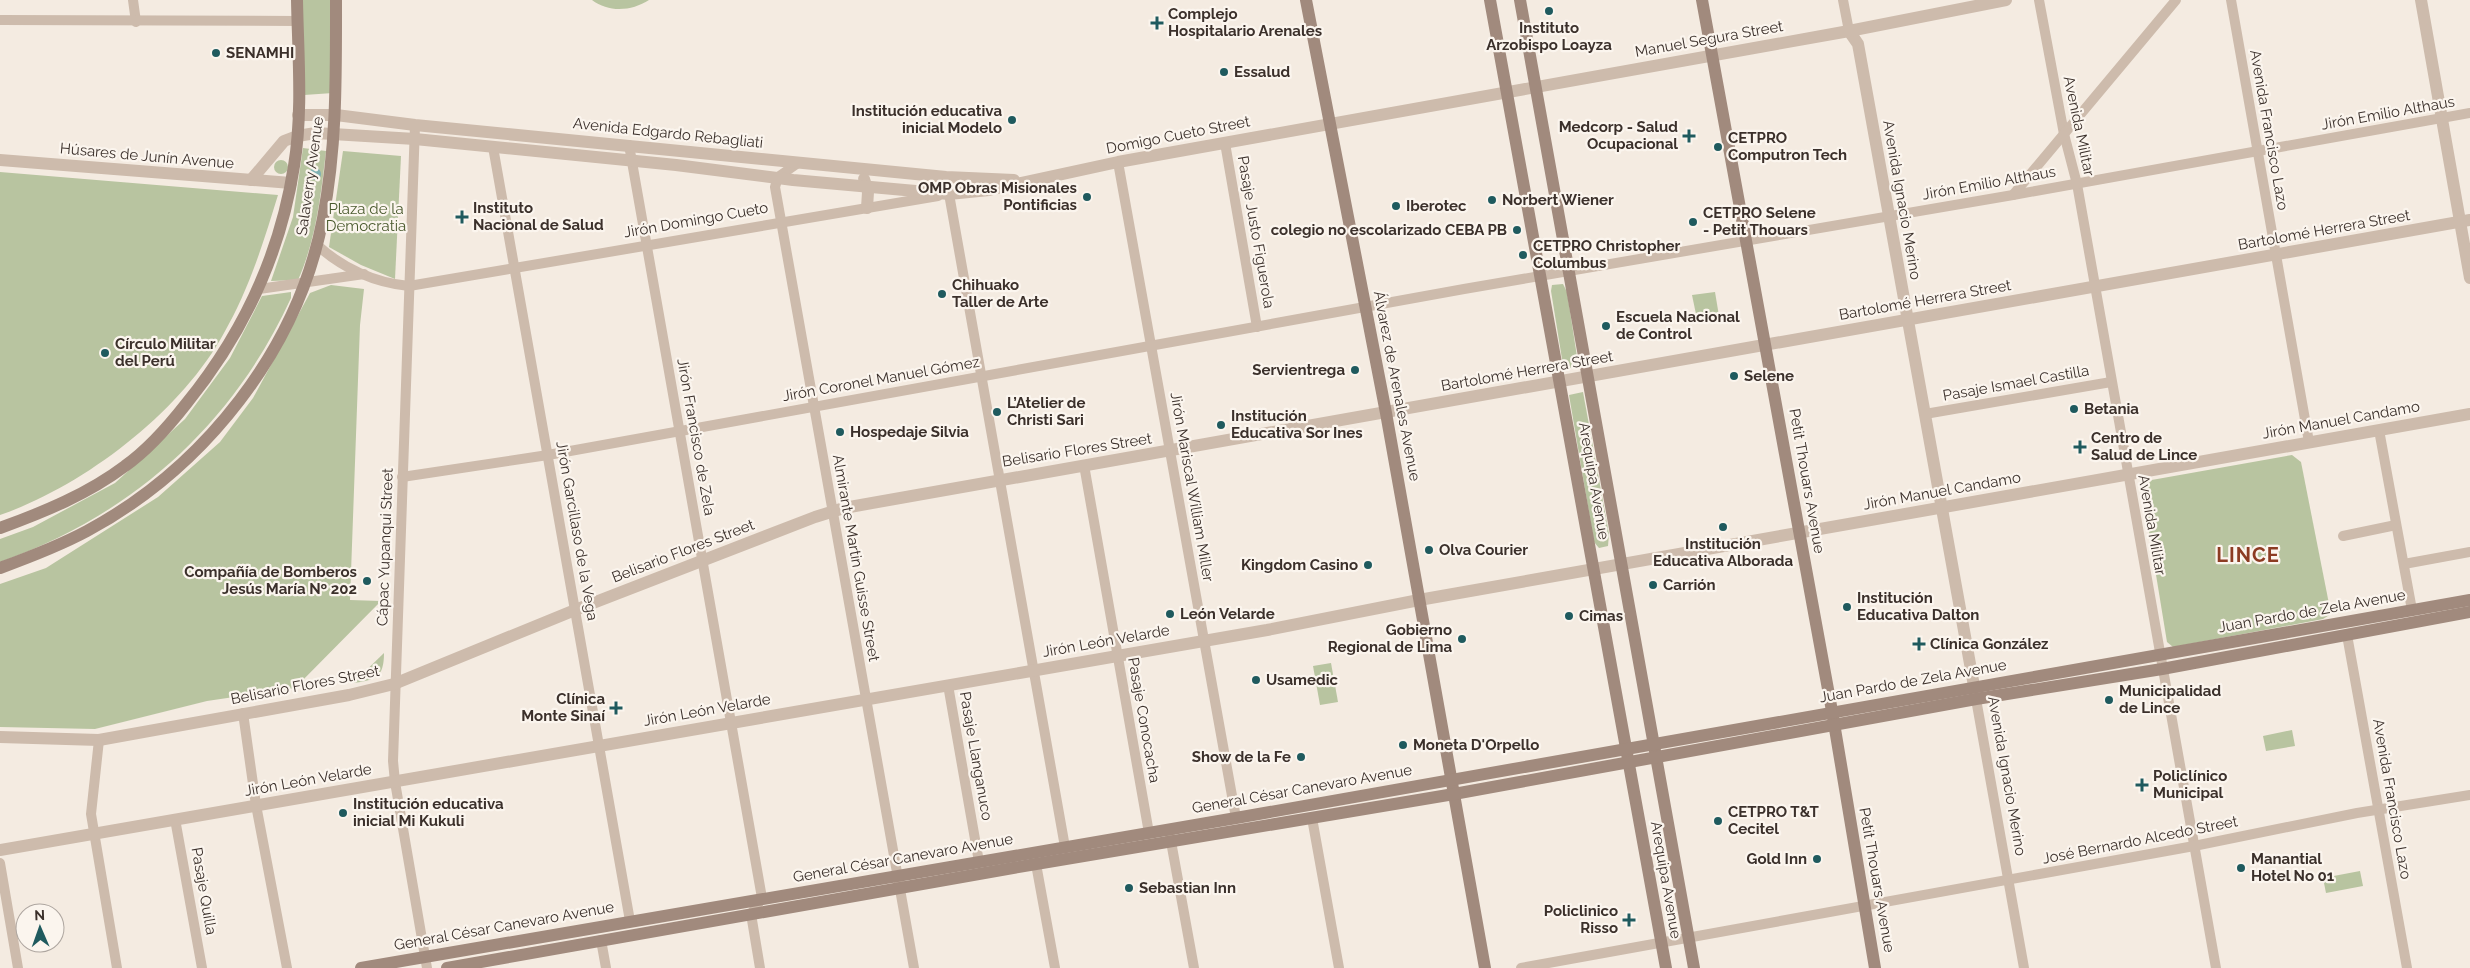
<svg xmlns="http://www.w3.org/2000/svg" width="2470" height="968" font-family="Raleway,sans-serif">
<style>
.green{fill:#b8c4a0}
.water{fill:#7fb0b2}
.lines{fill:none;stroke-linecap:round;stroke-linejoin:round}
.minor{stroke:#cdbbac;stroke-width:10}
.tertiary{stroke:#cdbbac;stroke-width:12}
.secondary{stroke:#a18a7d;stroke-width:12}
.poi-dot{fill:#1f5a5e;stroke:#fbf5ee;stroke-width:2}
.labels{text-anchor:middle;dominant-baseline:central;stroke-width:4.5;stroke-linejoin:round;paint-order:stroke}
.poi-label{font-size:15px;font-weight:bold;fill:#3b302b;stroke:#fbf5ee;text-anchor:start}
.street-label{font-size:15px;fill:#3b302b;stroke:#fbf5ee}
.park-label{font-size:15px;fill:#4a5a2e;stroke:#fbf5ee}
.district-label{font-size:20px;font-weight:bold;letter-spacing:1px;fill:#8c3b22;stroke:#fbf5ee}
</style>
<rect width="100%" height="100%" fill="#f4ebe1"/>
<g class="green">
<polygon points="302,0 332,0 333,93 304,95"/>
<path d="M592,0H649C632,11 609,13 592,0Z"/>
<path d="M303,148L326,151C321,194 316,240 298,280L271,281L293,217Z"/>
<polygon points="343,151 401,156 395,279 361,265 329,247"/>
<circle cx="281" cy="167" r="7"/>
<path d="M0,172L278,195C263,244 249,289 224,333C181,412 84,486 0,515Z"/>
<polygon points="1563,284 1567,292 1578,363 1576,367 1566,369 1563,365 1551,291 1552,285"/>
<polygon points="331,285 364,289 360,325 350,600 381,601 295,688 207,701 95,729 0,727 0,584 46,568 158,497 220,442 253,398 310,293"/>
<path d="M291,292V298C233,425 131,516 0,562V539L33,527L115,483L185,419L230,358L262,296Z"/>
<polygon points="1715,292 1719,316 1697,319 1692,295"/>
<polygon points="1583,392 1609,534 1608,546 1599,548 1594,542 1569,395"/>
<polygon points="2292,455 2301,462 2331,614 2323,619 2173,647 2167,642 2142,489 2146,481"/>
<path d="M384,653C384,678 375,680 353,683Z"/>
<polygon points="1331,663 1338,702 1320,705 1313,666"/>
<polygon points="2292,730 2295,746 2266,751 2263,736"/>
<polygon points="2360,871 2363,886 2326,893 2323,878"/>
</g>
<circle class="water" cx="315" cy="174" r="6"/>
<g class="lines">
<g class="minor">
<polyline points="133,0 136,22"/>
<polyline points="1843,0 1849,31"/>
<polyline points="2039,0 2064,134 2077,184 2216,968"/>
<polyline points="2231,0 2309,442"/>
<polyline points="0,20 298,21"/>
<polyline points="415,125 393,761 395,782 427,968"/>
<polyline points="1225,143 1257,327"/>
<polyline points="629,145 762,898 751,914 760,968"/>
<polyline points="493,147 630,921"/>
<polyline points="1118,162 1236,818"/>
<polyline points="798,163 778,177 775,187 914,968"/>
<polyline points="946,177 1065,847"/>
<polyline points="2013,195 2176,0"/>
<path d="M317,245C342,268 375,283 409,286L938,196"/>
<polyline points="259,289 364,274"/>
<polyline points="1925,414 2111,382"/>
<polyline points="2379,430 2412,610"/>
<polyline points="1084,465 1149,833"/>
<polyline points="402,477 548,455 1464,289 2013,195 2470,113"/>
<polyline points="2343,536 2396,525"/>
<polyline points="2404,564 2470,552"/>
<polyline points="2347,635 2407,968"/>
<polyline points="948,685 979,862"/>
<polyline points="1976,699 2024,968"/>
<polyline points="243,713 256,805 287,968"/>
<polyline points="99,740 91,814 117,968"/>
<polyline points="1312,818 1339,968"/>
<polyline points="175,819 202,968"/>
<polyline points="1170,836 1194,968"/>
<polyline points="0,863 18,968"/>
<polyline points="1036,864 1055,968"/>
<polyline points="601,940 606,968"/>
<polyline points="1521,968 2194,846 2357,813 2470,795"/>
</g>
<g class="tertiary">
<polyline points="2421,0 2470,278"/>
<polyline points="1849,31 1858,44 1976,697"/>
<polyline points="298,115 336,115 415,125 946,177 1014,180"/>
<polyline points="0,160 291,183"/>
<polyline points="864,179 868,192 867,208"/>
<polyline points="251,180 284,141 297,136 316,133 415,139 676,165 793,180 949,194 989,190 1118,162 1849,31 2006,0"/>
<polyline points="0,737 99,740 349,695 394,684 575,610 815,517 844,508 2470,220"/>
<polyline points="0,850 1267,630 1419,600 2470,414"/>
</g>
<g class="secondary">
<polyline points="1306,0 1386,413 1485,968"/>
<polyline points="1490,0 1666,968"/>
<polyline points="1520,0 1694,968"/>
<polyline points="1702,0 1832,711 1875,968"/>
<path d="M0,528C44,512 88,494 125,466C149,449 168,427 186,404C243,334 280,256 294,166C303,112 298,55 297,0"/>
<path d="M0,568C30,557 59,546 87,531C204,468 298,350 323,218C337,146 336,74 336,0"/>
<polyline points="361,968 1236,818 2470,600"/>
<polyline points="447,968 1036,864 1454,794 1976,699 2162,669 2470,612"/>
</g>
</g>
<g class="poi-dot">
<circle cx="1549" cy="11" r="5"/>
<path d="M1154.5 15.5h5v5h5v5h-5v5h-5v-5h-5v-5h5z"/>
<circle cx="216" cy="53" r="5"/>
<circle cx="1224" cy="72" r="5"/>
<circle cx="1012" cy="120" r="5"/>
<path d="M1686.5 128.5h5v5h5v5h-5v5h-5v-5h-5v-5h5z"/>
<circle cx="1718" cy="147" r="5"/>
<circle cx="1087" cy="197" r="5"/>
<circle cx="1492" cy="200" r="5"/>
<circle cx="1396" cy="206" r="5"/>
<path d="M459.5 209.5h5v5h5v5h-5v5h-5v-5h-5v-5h5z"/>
<circle cx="1693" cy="222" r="5"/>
<circle cx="1517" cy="230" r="5"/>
<circle cx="1523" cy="255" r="5"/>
<circle cx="942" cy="294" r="5"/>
<circle cx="1606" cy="326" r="5"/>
<circle cx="105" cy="353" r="5"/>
<circle cx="1355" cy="370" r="5"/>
<circle cx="1734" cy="376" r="5"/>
<circle cx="2074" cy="409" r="5"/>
<circle cx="997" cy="412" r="5"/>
<circle cx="1221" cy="425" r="5"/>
<circle cx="840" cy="432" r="5"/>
<path d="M2077.5 439.5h5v5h5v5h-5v5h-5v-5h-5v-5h5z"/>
<circle cx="1723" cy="527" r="5"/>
<circle cx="1429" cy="550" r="5"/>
<circle cx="1368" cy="565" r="5"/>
<circle cx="367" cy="581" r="5"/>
<circle cx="1653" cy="585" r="5"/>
<circle cx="1847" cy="607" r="5"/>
<circle cx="1170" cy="614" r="5"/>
<circle cx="1569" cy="616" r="5"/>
<circle cx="1462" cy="639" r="5"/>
<path d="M1916.5 636.5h5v5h5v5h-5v5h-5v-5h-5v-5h5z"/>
<circle cx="1256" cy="680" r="5"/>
<circle cx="2109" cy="700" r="5"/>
<path d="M613.5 700.5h5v5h5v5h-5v5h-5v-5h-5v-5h5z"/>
<circle cx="1403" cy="745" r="5"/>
<circle cx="1301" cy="757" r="5"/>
<path d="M2139.5 777.5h5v5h5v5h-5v5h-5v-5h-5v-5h5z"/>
<circle cx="343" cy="813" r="5"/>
<circle cx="1718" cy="821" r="5"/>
<circle cx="1817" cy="859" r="5"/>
<circle cx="2241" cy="868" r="5"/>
<circle cx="1129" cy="888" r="5"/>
<path d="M1626.5 912.5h5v5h5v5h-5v5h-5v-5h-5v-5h5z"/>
</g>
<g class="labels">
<g class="poi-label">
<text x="1168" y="14">Complejo<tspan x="1168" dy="17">Hospitalario Arenales</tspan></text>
<text x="1549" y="28" text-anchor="middle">Instituto<tspan x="1549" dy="17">Arzobispo Loayza</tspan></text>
<text x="226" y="53">SENAMHI</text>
<text x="1234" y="72">Essalud</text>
<text x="1002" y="111" text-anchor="end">Institución educativa<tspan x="1002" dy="17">inicial Modelo</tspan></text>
<text x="1678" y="127" text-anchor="end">Medcorp - Salud<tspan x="1678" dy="17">Ocupacional</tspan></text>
<text x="1728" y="138">CETPRO<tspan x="1728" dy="17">Computron Tech</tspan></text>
<text x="1077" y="188" text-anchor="end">OMP Obras Misionales<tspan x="1077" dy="17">Pontificias</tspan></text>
<text x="1502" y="200">Norbert Wiener</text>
<text x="1406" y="206">Iberotec</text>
<text x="473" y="208">Instituto<tspan x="473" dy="17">Nacional de Salud</tspan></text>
<text x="1703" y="213">CETPRO Selene<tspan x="1703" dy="17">- Petit Thouars</tspan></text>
<text x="1507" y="230" text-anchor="end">colegio no escolarizado CEBA PB</text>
<text x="1533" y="246">CETPRO Christopher<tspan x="1533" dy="17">Columbus</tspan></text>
<text x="952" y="285">Chihuako<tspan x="952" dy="17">Taller de Arte</tspan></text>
<text x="1616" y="317">Escuela Nacional<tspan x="1616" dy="17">de Control</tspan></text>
<text x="115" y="344">Círculo Militar<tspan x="115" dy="17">del Perú</tspan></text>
<text x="1345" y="370" text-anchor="end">Servientrega</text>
<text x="1744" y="376">Selene</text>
<text x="1007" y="403">L’Atelier de<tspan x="1007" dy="17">Christi Sari</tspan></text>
<text x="2084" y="409">Betania</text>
<text x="1231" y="416">Institución<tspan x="1231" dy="17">Educativa Sor Ines</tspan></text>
<text x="850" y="432">Hospedaje Silvia</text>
<text x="2091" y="438">Centro de<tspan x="2091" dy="17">Salud de Lince</tspan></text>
<text x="1723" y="544" text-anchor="middle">Institución<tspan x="1723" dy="17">Educativa Alborada</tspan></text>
<text x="1439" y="550">Olva Courier</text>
<text x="1358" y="565" text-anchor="end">Kingdom Casino</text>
<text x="357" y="572" text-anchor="end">Compañía de Bomberos<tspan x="357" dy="17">Jesús María Nº 202</tspan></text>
<text x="1663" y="585">Carrión</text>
<text x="1857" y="598">Institución<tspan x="1857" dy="17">Educativa Dalton</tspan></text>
<text x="1180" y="614">León Velarde</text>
<text x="1579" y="616">Cimas</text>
<text x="1452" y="630" text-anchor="end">Gobierno<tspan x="1452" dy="17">Regional de Lima</tspan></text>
<text x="1930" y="644">Clínica González</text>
<text x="1266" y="680">Usamedic</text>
<text x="2119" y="691">Municipalidad<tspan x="2119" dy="17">de Lince</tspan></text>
<text x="605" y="699" text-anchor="end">Clínica<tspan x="605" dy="17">Monte Sinaí</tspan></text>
<text x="1413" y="745">Moneta D'Orpello</text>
<text x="1291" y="757" text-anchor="end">Show de la Fe</text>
<text x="2153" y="776">Policlínico<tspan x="2153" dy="17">Municipal</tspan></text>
<text x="353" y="804">Institución educativa<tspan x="353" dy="17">inicial Mi Kukuli</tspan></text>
<text x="1728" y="812">CETPRO T&amp;T<tspan x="1728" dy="17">Cecitel</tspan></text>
<text x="1807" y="859" text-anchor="end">Gold Inn</text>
<text x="2251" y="859">Manantial<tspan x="2251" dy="17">Hotel No 01</tspan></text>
<text x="1139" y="888">Sebastian Inn</text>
<text x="1618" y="911" text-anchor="end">Policlinico<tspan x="1618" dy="17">Risso</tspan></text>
</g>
<g class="street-label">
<text transform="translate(1709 39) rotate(-10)">Manuel Segura Street</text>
<text transform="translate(2388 113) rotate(-10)">Jirón Emilio Althaus</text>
<text transform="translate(2079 126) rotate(78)">Avenida Militar</text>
<text transform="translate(2269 130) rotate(80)">Avenida Francisco Lazo</text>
<text transform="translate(668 133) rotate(6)">Avenida Edgardo Rebagliati</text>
<text transform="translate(1178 135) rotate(-11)">Domigo Cueto Street</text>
<text transform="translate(147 156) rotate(5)">Húsares de Junín Avenue</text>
<text transform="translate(310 176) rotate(-82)">Salaverry Avenue</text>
<text transform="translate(1989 183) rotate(-10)">Jirón Emilio Althaus</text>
<text transform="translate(1902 200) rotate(80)">Avenida Ignacio Merino</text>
<text transform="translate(696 220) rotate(-10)">Jirón Domingo Cueto</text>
<text transform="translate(2324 230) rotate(-10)">Bartolomé Herrera Street</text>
<text transform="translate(1256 232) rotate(80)">Pasaje Justo Figuerola</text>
<text transform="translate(1925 300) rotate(-10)">Bartolomé Herrera Street</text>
<text transform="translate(1527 371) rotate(-10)">Bartolomé Herrera Street</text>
<text transform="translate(881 379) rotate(-10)">Jirón Coronel Manuel Gómez</text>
<text transform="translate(2016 383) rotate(-10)">Pasaje Ismael Castilla</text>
<text transform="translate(1397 386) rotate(79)">Álvarez de Arenales Avenue</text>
<text transform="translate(2341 420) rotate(-10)">Jirón Manuel Candamo</text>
<text transform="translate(696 437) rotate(80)">Jirón Francisco de Zela</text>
<text transform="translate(1077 450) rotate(-9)">Belisario Flores Street</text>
<text transform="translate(1594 481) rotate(80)">Arequipa Avenue</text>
<text transform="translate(1807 481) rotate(80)">Petit Thouars Avenue</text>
<text transform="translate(1192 487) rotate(80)">Jirón Mariscal William Miller</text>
<text transform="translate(1942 491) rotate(-10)">Jirón Manuel Candamo</text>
<text transform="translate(2152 525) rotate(80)">Avenida Militar</text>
<text transform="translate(577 531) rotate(80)">Jirón Garcillaso de la Vega</text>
<text transform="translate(385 547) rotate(-88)">Cápac Yupanqui Street</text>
<text transform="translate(683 551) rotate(-21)">Belisario Flores Street</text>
<text transform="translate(856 558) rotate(80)">Almirante Martin Guisse Street</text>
<text transform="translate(2312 611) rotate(-10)">Juan Pardo de Zela Avenue</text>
<text transform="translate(1106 641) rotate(-10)">Jirón León Velarde</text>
<text transform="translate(1913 681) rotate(-10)">Juan Pardo de Zela Avenue</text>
<text transform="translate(305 685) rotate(-11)">Belisario Flores Street</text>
<text transform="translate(707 710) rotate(-10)">Jirón León Velarde</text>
<text transform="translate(1144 720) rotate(80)">Pasaje Conocacha</text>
<text transform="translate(976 756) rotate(80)">Pasaje Llanganuco</text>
<text transform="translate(2007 776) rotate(80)">Avenida Ignacio Merino</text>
<text transform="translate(308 780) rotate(-10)">Jirón León Velarde</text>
<text transform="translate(1302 789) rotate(-10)">General César Canevaro Avenue</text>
<text transform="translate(2392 799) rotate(80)">Avenida Francisco Lazo</text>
<text transform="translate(2140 840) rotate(-11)">José Bernardo Alcedo Street</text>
<text transform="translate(903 858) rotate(-10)">General César Canevaro Avenue</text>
<text transform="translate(1666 880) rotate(80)">Arequipa Avenue</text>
<text transform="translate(1877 880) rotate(80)">Petit Thouars Avenue</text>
<text transform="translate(204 891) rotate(80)">Pasaje Quilla</text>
<text transform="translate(504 926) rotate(-10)">General César Canevaro Avenue</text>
</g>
<g class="park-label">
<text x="366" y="209">Plaza de la<tspan x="366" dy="17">Democratia</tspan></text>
</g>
<g class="district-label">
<text x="2248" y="555">LINCE</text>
</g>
</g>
<g transform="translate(40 928) rotate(358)"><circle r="24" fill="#fbf5ee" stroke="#aea6a0"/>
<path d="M0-4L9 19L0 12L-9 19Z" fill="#1f5a5e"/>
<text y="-8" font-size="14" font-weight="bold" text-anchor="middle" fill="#3b302b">N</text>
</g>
</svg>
